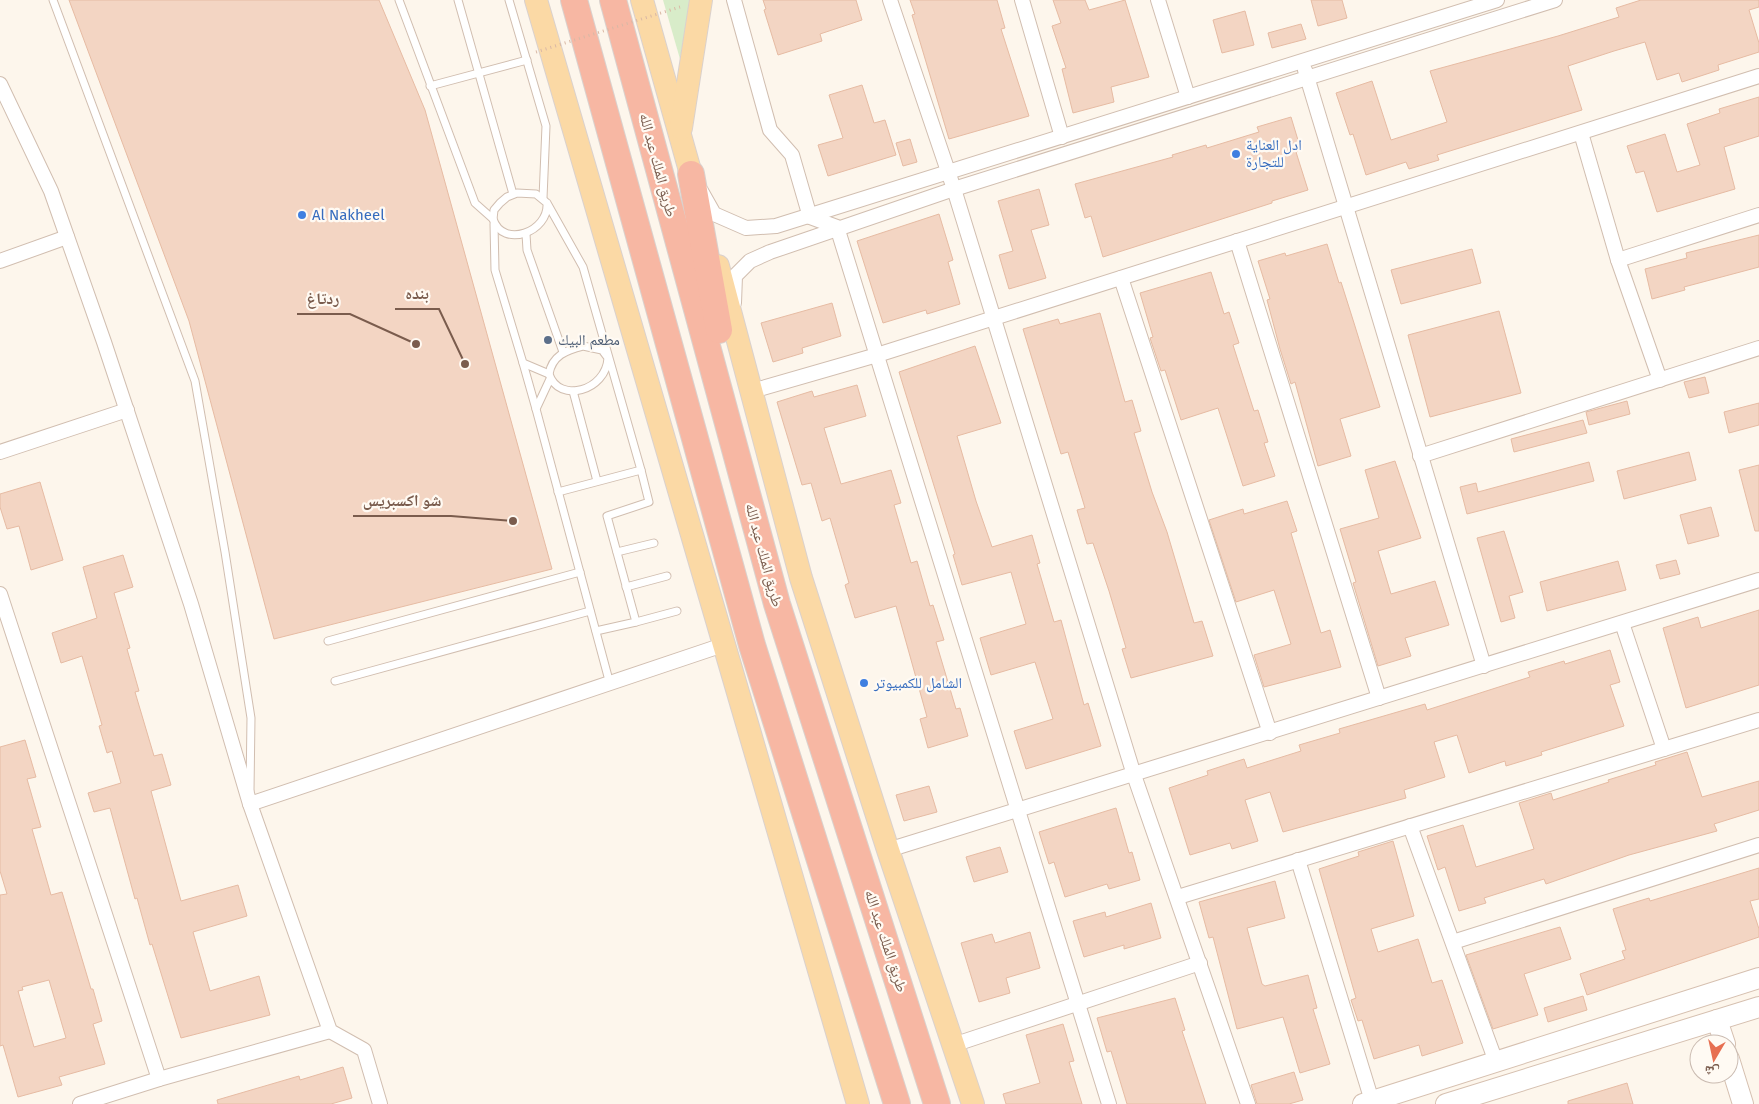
<svg xmlns="http://www.w3.org/2000/svg" width="1759" height="1104" font-family="'Fira Sans','Noto Naskh Arabic',sans-serif">
<style>
.green{fill:#d8ecc9}
.building{fill:#f3d5c3;stroke:#e6bba3;fill-rule:evenodd}
.lines{fill:none;stroke-linecap:round;stroke-linejoin:round}
.lane-casing{stroke:#d1beb0;stroke-width:9}
.street-casing{stroke:#d1beb0;stroke-width:16}
.secondary-casing{stroke:#d6c0b0;stroke-width:22}
.primary-casing{stroke:#dad1cd;stroke-width:24}
.highway-casing{stroke:#dad1cd;stroke-width:28}
.lane{stroke:#fff;stroke-width:7}
.street{stroke:#fff;stroke-width:14}
.secondary{stroke:#fff;stroke-width:20}
.primary{stroke:#fbd9a5;stroke-width:22}
.highway{stroke:#f7b7a3;stroke-width:26}
.path-bridge{stroke:#d9b8a5;stroke-width:3;stroke-dasharray:1 4;stroke-linecap:butt}
.shop-dot{fill:#3f7fe0;stroke:#fffaf3;stroke-width:2}
.service-dot{fill:#5c6f8a;stroke:#fffaf3;stroke-width:2}
.labels{text-anchor:middle;dominant-baseline:central;stroke-width:4.5;stroke-linejoin:round;paint-order:stroke}
.shop-label{font-size:15px;fill:#366cbe;stroke:#fffaf3;text-anchor:start}
.street-label{font-size:15px;fill:#7a5c4d;stroke:#fffaf3}
.service-label{font-size:15px;fill:#4e5e75;stroke:#fffaf3;text-anchor:start}
.leader{fill:none;stroke:#7a5c4d;stroke-width:2}
.callout-dot{fill:#7a5c4d;stroke:#fffaf3;stroke-width:2}
.callout-label{font-size:16px;text-anchor:middle;font-weight:bold;fill:#7a5c4d;stroke:#fffaf3;stroke-width:4.5;stroke-linejoin:round;paint-order:stroke}
</style>
<rect width="100%" height="100%" fill="#fdf6ec"/>
<polygon class="green" points="663,0 690,0 680,59"/>
<g class="building">
<polygon points="69,0 379,0 425,110 552,569 274,639 189,321"/>
<polygon points="763,0 856,0 862,20 820,34 822,41 778,55 764,10 766,9"/>
<polygon points="910,0 997,0 1005,28 1001,29 1029,116 949,139 912,15 915,14"/>
<polygon points="1053,0 1085,0 1089,10 1125,0 1149,77 1111,87 1114,102 1073,113 1062,69 1066,68 1052,26 1061,23"/>
<polygon points="1311,0 1342,0 1347,18 1318,26"/>
<polygon points="1641,0 1759,0 1759,7 1749,10 1759,43 1759,52 1718,65 1719,70 1682,82 1679,73 1657,80 1645,42 1614,51 1568,66 1582,110 1437,155 1439,160 1409,169 1406,162 1366,175 1353,134 1350,135 1336,93 1372,81 1391,140 1447,122 1430,71 1558,36 1619,17 1616,8"/>
<polygon points="1245,11 1254,45 1222,53 1213,20"/>
<polygon points="1301,24 1306,39 1272,48 1268,33"/>
<polygon points="862,85 874,123 885,120 896,155 828,176 818,145 843,138 829,95"/>
<polygon points="1759,97 1759,136 1724,147 1735,189 1657,212 1644,171 1636,173 1627,146 1665,134 1677,172 1700,165 1687,124 1720,113 1719,109"/>
<polygon points="1291,117 1301,150 1296,152 1308,190 1272,201 1272,203 1103,257 1091,216 1085,218 1075,184 1173,157 1172,155 1206,145 1207,148 1259,132 1257,127"/>
<polygon points="910,139 917,162 903,166 896,143"/>
<polygon points="1039,189 1049,225 1031,230 1046,278 1009,289 999,255 1013,251 998,201"/>
<polygon points="939,214 953,260 948,262 960,304 927,314 926,310 883,323 857,241"/>
<polygon points="1759,235 1759,267 1684,287 1685,290 1652,299 1645,269 1687,258 1686,253"/>
<polygon points="1327,244 1339,283 1341,282 1354,323 1380,407 1340,419 1351,456 1318,466 1295,382 1291,384 1280,349 1267,300 1270,299 1258,261 1285,253 1286,256"/>
<polygon points="1472,249 1481,283 1401,304 1391,270"/>
<polygon points="1211,272 1224,314 1229,312 1239,343 1233,345 1254,411 1258,410 1268,442 1264,443 1275,476 1243,486 1218,408 1181,420 1165,370 1161,371 1150,338 1153,337 1140,293"/>
<polygon points="832,303 841,336 802,348 803,353 773,362 761,323"/>
<polygon points="1499,311 1521,393 1430,417 1408,335"/>
<polygon points="1100,313 1125,402 1132,400 1141,431 1134,433 1152,492 1167,532 1194,623 1202,621 1213,656 1131,678 1122,649 1126,648 1109,591 1093,543 1087,544 1077,510 1085,508 1068,452 1061,454 1023,329 1058,319 1060,324"/>
<polygon points="975,346 1001,423 957,436 976,501 992,547 1032,535 1040,563 1037,564 1054,622 1061,620 1084,705 1088,703 1101,746 1026,769 1014,731 1053,719 1035,662 991,675 980,638 1026,624 1011,572 962,585 953,555 955,554 899,372"/>
<polygon points="1705,377 1709,393 1689,398 1684,382"/>
<polygon points="857,385 866,416 824,428 841,484 891,470 901,503 894,505 911,563 917,561 930,606 933,605 944,640 936,642 956,709 960,708 968,736 928,748 920,719 927,717 896,606 855,618 845,585 849,583 830,518 822,521 811,483 802,485 777,402 812,391 814,397"/>
<polygon points="1627,401 1630,414 1589,425 1586,412"/>
<polygon points="1759,403 1759,425 1729,433 1724,412"/>
<polygon points="1583,420 1587,433 1514,452 1511,439"/>
<polygon points="1689,452 1696,480 1624,499 1617,471"/>
<polygon points="1395,461 1421,538 1378,551 1391,594 1435,581 1449,625 1405,638 1411,656 1378,666 1353,583 1356,582 1340,529 1379,518 1365,470"/>
<polygon points="1589,462 1594,481 1467,514 1460,487 1476,483 1478,492"/>
<polygon points="1759,465 1759,531 1755,531 1739,470"/>
<polygon points="40,482 63,560 31,570 19,526 7,529 0,507 0,494"/>
<polygon points="1287,501 1297,531 1291,533 1321,633 1330,630 1341,667 1264,687 1254,655 1291,644 1274,590 1236,602 1209,520 1243,509 1244,514"/>
<polygon points="1711,507 1719,536 1688,544 1680,515"/>
<polygon points="1504,531 1523,592 1509,596 1515,618 1501,622 1477,538"/>
<polygon points="123,555 133,587 114,593 130,648 127,649 139,691 135,692 154,756 162,754 171,785 151,791 181,901 238,885 247,916 193,932 210,991 259,976 270,1015 181,1038 152,944 150,945 137,898 135,899 110,808 94,812 88,793 121,783 112,751 107,753 99,726 102,725 82,656 61,663 52,633 97,618 83,567"/>
<polygon points="1676,560 1680,574 1660,579 1656,565"/>
<polygon points="1618,561 1626,590 1547,611 1540,582"/>
<polygon points="1759,610 1759,685 1686,708 1663,628 1698,617 1701,628"/>
<polygon points="1610,650 1620,682 1610,685 1624,726 1541,752 1542,755 1506,766 1505,761 1469,773 1457,735 1434,742 1445,777 1404,790 1406,798 1283,832 1270,792 1245,800 1258,841 1232,849 1230,843 1190,855 1169,788 1208,775 1207,771 1244,759 1247,768 1301,751 1299,745 1340,733 1339,729 1425,704 1427,710 1530,677 1528,672 1564,661 1565,664"/>
<path d="M25,740L36,777L27,779L41,827L32,829L51,895L62,892L91,989H93L102,1021L93,1024L105,1064L59,1077L62,1085L18,1097L3,1045L0,1046V895L7,894L0,871V747ZM49,980L66,1038L34,1047L18,991L23,990L22,987Z"/>
<polygon points="1687,752 1702,797 1759,781 1759,810 1714,824 1717,831 1629,855 1546,884 1544,879 1484,898 1486,903 1459,911 1445,867 1438,870 1427,836 1463,825 1476,867 1534,849 1519,803 1551,793 1553,800 1609,782 1608,780 1656,765 1655,762"/>
<polygon points="929,786 937,812 904,821 896,795"/>
<polygon points="1116,808 1129,853 1132,852 1140,880 1109,889 1107,884 1065,897 1054,862 1049,864 1039,832"/>
<polygon points="1393,841 1414,916 1371,929 1378,952 1418,939 1432,983 1442,980 1463,1043 1422,1056 1419,1045 1374,1059 1362,1020 1358,1021 1351,1000 1356,998 1319,869 1359,856 1358,852"/>
<polygon points="1000,847 1008,872 974,882 966,857"/>
<polygon points="1759,868 1759,899 1750,901 1759,929 1759,937 1587,995 1580,974 1625,959 1622,951 1626,950 1613,909 1649,898 1650,901"/>
<polygon points="1275,881 1285,918 1247,928 1262,984 1265,986 1308,975 1317,1008 1313,1009 1330,1064 1300,1073 1283,1017 1237,1029 1213,937 1209,938 1199,902"/>
<polygon points="1151,903 1161,938 1124,949 1124,945 1084,957 1073,921 1105,912 1106,917"/>
<polygon points="1560,927 1571,959 1524,974 1538,1015 1493,1029 1466,955"/>
<polygon points="1030,932 1040,968 1006,978 1010,993 979,1002 961,943 992,934 995,943"/>
<polygon points="1583,996 1587,1010 1548,1022 1544,1008"/>
<polygon points="1175,998 1185,1030 1182,1031 1206,1104 1127,1104 1111,1051 1107,1052 1097,1018"/>
<polygon points="1063,1024 1074,1061 1069,1062 1082,1104 1006,1104 1003,1094 1040,1083 1026,1035"/>
<polygon points="343,1067 352,1098 331,1104 218,1104 217,1100 299,1076 300,1080"/>
<polygon points="1294,1072 1303,1100 1289,1104 1257,1104 1251,1085"/>
<polygon points="1627,1083 1633,1104 1568,1104 1568,1101"/>
</g>
<g class="lines">
<g class="lane-casing">
<g id="lane">
<polyline points="53,0 195,381 225,552 251,718 250,791"/>
<polyline points="399,0 475,203 493,219"/>
<polyline points="458,0 513,194"/>
<polyline points="509,0 546,126 543,198"/>
<polyline points="430,86 527,60"/>
<path d="M547,203C549,232 503,249 493,219L494,210L500,203L507,197L517,193L536,194L547,203L583,267L641,470L558,492"/>
<polyline points="494,224 495,270 523,363 549,374"/>
<polyline points="526,234 527,250 563,352"/>
<path d="M583,346L602,350L608,358C606,391 559,404 549,374C552,356 566,350 583,346Z"/>
<polyline points="523,363 536,409"/>
<polyline points="550,379 536,409 610,684"/>
<polyline points="573,391 597,481"/>
<polyline points="617,552 654,543"/>
<polyline points="626,587 667,576"/>
<polyline points="636,622 677,611"/>
<polyline points="596,631 636,622 607,516 649,502 641,470"/>
<polyline points="328,641 580,572"/>
<polyline points="335,681 590,611"/>
</g>
</g>
<g class="street-casing">
<g id="street">
<polyline points="734,0 770,130 792,155 810,217 837,227 1109,1104"/>
<polyline points="890,0 954,189 1134,775 1248,1104"/>
<polyline points="1022,0 1062,137"/>
<polyline points="1158,0 1188,97"/>
<polyline points="1305,70 1484,666"/>
<polyline points="0,84 51,191 104,342 191,604 250,804 330,1031 364,1050 380,1104"/>
<polyline points="1581,133 1618,260 1660,380"/>
<polyline points="701,191 714,214 746,228 776,226 1497,0"/>
<polyline points="1237,241 1379,698"/>
<polyline points="1618,260 1759,215"/>
<polyline points="0,261 67,237"/>
<polyline points="1121,278 1270,733"/>
<polyline points="734,303 735,276 750,261 770,252 954,189 1555,0"/>
<polyline points="752,391 877,355 1759,76"/>
<polyline points="0,452 127,410"/>
<polyline points="1420,456 1759,348"/>
<polyline points="0,594 159,1079"/>
<polyline points="1622,623 1664,749"/>
<polyline points="250,804 723,645"/>
<polyline points="1410,826 1496,1062"/>
<polyline points="888,850 1759,580"/>
<polyline points="1298,860 1372,1101"/>
<polyline points="1178,897 1759,720"/>
<polyline points="1453,942 1759,845"/>
<polyline points="953,1045 1200,963"/>
<polyline points="80,1104 159,1079 330,1031"/>
</g>
</g>
<g class="secondary-casing">
<g id="secondary">
<polyline points="1717,1020 1725,1044"/>
<polyline points="1729,1059 1743,1104"/>
<polyline points="1363,1104 1759,978"/>
<polyline points="1446,1104 1759,1007"/>
</g>
</g>
<g class="primary-casing">
<g id="primary">
<polyline points="536,0 858,1104"/>
<polyline points="642,0 696,192"/>
<polyline points="681,128 701,0"/>
<polyline points="718,266 801,578 888,850 973,1104"/>
</g>
</g>
<g class="highway-casing">
<g id="highway">
<polyline points="574,0 752,645 897,1104"/>
<polyline points="613,0 777,604 937,1104"/>
<polyline points="691,174 719,330"/>
</g>
</g>
<use href="#lane" class="lane"/>
<use href="#street" class="street"/>
<use href="#secondary" class="secondary"/>
<use href="#primary" class="primary"/>
<use href="#highway" class="highway"/>
<polyline class="path-bridge" points="536,52 680,7"/>
</g>
<g class="shop-dot">
<circle cx="1236" cy="154" r="5"/>
<circle cx="302" cy="215" r="5"/>
<circle cx="864" cy="683" r="5"/>
</g>
<circle class="service-dot" cx="548" cy="340" r="5"/>
<g class="labels">
<g class="shop-label">
<text x="1246" y="145">ادل العناية<tspan x="1246" dy="17">للتجارة</tspan></text>
<text x="312" y="215">Al Nakheel</text>
<text x="874" y="683">الشامل للكمبيوتر</text>
</g>
<g class="street-label">
<text transform="translate(658 165) rotate(75)">طريق الملك عبد الله</text>
<text transform="translate(764 555) rotate(75)">طريق الملك عبد الله</text>
<text transform="translate(886 941) rotate(72)">طريق الملك عبد الله</text>
</g>
<g class="service-label">
<text x="558" y="340">مطعم البيك</text>
</g>
</g>
<path class="leader" d="M465 364L439 309H395M416 344L350 314H297M513 521L451 516H353"/>
<g class="callout-dot">
<circle cx="465" cy="364" r="5"/>
<circle cx="416" cy="344" r="5"/>
<circle cx="513" cy="521" r="5"/>
</g>
<g class="callout-label">
<text x="417" y="299">بنده</text>
<text x="323" y="304">ردتاغ</text>
<text x="402" y="506">شو اكسبريس</text>
</g>
<g transform="translate(1714 1059) rotate(189)"><circle r="24" fill="#fffaf3" stroke="#cabbb1"/>
<path d="M0-4L9 19L0 12L-9 19Z" fill="#e76f51"/>
<text y="-8" font-size="14" font-weight="bold" text-anchor="middle" fill="#7a5c4d">ش</text>
</g>
</svg>
